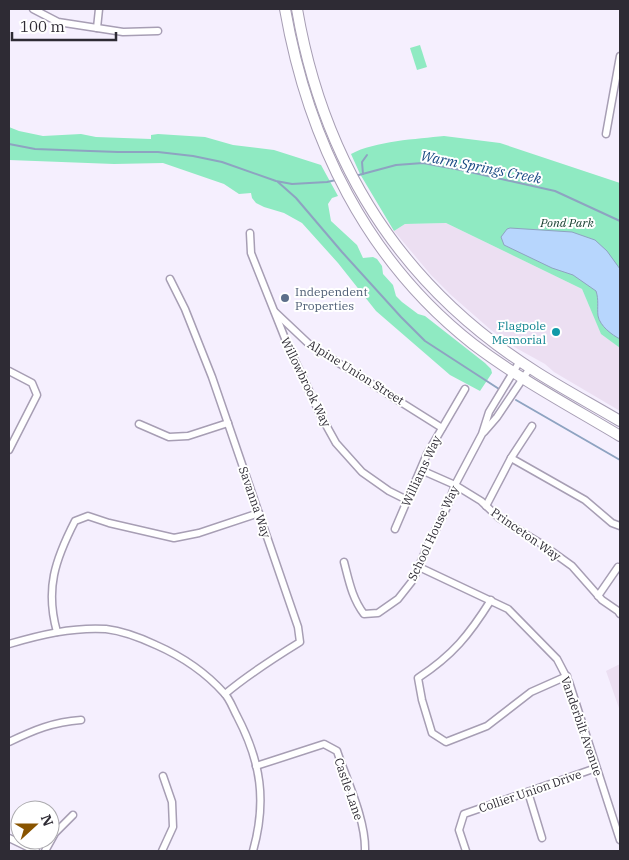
<svg xmlns="http://www.w3.org/2000/svg" width="629" height="860" font-family="'IBM Plex Serif',serif">
<style>
.commercial{fill:#ecdff2}
.green{fill:#8feac2}
.water{fill:#b7d6fd;stroke:#8ea3c1}
.lines{fill:none;stroke-linecap:round;stroke-linejoin:round}
.stream{stroke:#8ea3c1;stroke-width:2}
.street-casing{stroke:#a79eb4;stroke-width:9}
.primary-casing{stroke:#a79eb4;stroke-width:12}
.street{stroke:#fff;stroke-width:6}
.primary{stroke:#fff;stroke-width:10}
.service-dot{fill:#5c6f8a;stroke:#fff;stroke-width:2}
.culture-dot{fill:#0f9aa8;stroke:#fff;stroke-width:2}
.labels{text-anchor:middle;dominant-baseline:central;stroke-width:4;stroke-linejoin:round;paint-order:stroke}
.park-label{font-size:12px;font-style:italic;fill:#133c2c;stroke:#fff}
.service-label{font-size:12px;fill:#4e5e75;stroke:#fff;text-anchor:start}
.culture-label{font-size:12px;fill:#0d838f;stroke:#fff;text-anchor:end}
.street-label{font-size:12px;fill:#2e2b34;stroke:#fff}
.water-label{font-size:14px;font-style:italic;fill:#184a83;stroke:#fff}
</style>
<rect width="100%" height="100%" fill="#f5effe"/>
<g class="commercial">
<polygon points="446,223 582,289 601,333 620,348 620,411 554,372 545,364 516,348 491,330 451,295 431,275 394,231 405,224"/>
<polygon points="620,664 620,711 606,671"/>
</g>
<g class="green">
<polygon points="420,45 427,67 417,70 410,48"/>
<polygon points="9,127 19,131 43,136 81,134 96,137 151,139 151,135 158,134 205,137 233,145 274,150 321,165 338,196 332,198 328,204 331,221 357,245 363,258 373,257 377,259 382,266 383,274 393,285 396,296 402,302 418,314 425,316 485,363 491,369 492,373 480,391 450,375 376,311 338,263 302,223 284,213 264,207 256,203 252,198 251,193 239,194 224,184 163,163 114,164 9,160"/>
<path d="M444,136L500,143L620,183V348L601,334L582,289L446,223L405,224L394,231L360,174L351,154C375,141 417,139 444,136Z"/>
</g>
<path class="water" d="M510,228L572,232L595,240L607,251L620,269V339C612,335 600,326 598,316C597,307 599,300 596,291L573,275L552,268L504,245L501,237L507,229Z"/>
<g class="lines">
<g class="stream">
<polyline points="9,144 35,149 118,152 158,152 193,156 222,162 276,181 292,184 327,182 336,180"/>
<polyline points="363,174 362,162 367,155"/>
<polyline points="355,176 396,165 423,163 461,170 555,191 620,221"/>
<polyline points="278,182 296,198 342,252 401,317 425,341 499,389"/>
<polyline points="516,400 620,460"/>
</g>
<g class="street-casing">
<g id="street">
<polyline points="33,9 58,22 123,32 158,31"/>
<polyline points="97,28 99,9"/>
<polyline points="606,134 620,56"/>
<polyline points="250,233 251,253 288,346 321,416 336,443 362,472 389,491 407,500"/>
<path d="M170,279L185,309L212,377L298,627L300,642C274,658 249,674 225,694"/>
<polyline points="275,312 310,345 442,428"/>
<polyline points="9,371 32,383 37,395 9,450"/>
<polyline points="139,424 169,437 188,436 228,423"/>
<polyline points="484,432 497,417 530,368"/>
<polyline points="511,458 585,500 612,523 620,526"/>
<polyline points="421,470 455,485 481,501 499,518 540,543 572,566 602,600 618,611 620,614"/>
<polyline points="486,506 511,458 532,426"/>
<polyline points="395,529 427,454 465,389"/>
<path d="M344,562C349,581 352,598 364,614L378,613L398,599L413,580L428,545L447,507L455,485L482,434L489,412L520,361"/>
<polyline points="419,567 508,609 557,659 569,682 620,840"/>
<polyline points="598,596 618,567"/>
<path d="M491,600C469,635 453,655 418,678L422,700L432,733L446,742L487,726L531,692L567,676"/>
<path d="M57,632C45,589 55,560 75,521L88,516L109,523L174,538L199,533L259,513"/>
<path d="M9,644C40,635 72,627 106,629C123,631 141,638 156,645C181,656 206,673 224,693C230,699 233,709 237,716C261,762 267,801 253,851"/>
<path d="M9,742C34,730 53,722 81,720"/>
<path d="M256,766L324,744L337,751C347,781 366,820 365,851"/>
<polyline points="528,792 542,838"/>
<polyline points="9,838 36,851"/>
<polyline points="45,851 55,833 73,815"/>
<polyline points="162,851 173,827 172,802 163,776"/>
<polyline points="466,851 459,830 464,814 596,768"/>
</g>
</g>
<g class="primary-casing">
<g id="primary">
<path d="M285,9C308,140 366,260 473,344C519,379 570,406 620,436"/>
<path d="M297,9C324,166 402,288 538,373C565,390 593,405 620,421"/>
</g>
</g>
<use href="#street" class="street"/>
<use href="#primary" class="primary"/>
</g>
<circle class="service-dot" cx="285" cy="298" r="5"/>
<circle class="culture-dot" cx="556" cy="332" r="5"/>
<g class="labels">
<g class="park-label">
<text x="567" y="222">Pond Park</text>
</g>
<g class="service-label">
<text x="295" y="291">Independent<tspan x="295" dy="14">Properties</tspan></text>
</g>
<g class="culture-label">
<text x="546" y="325">Flagpole<tspan x="546" dy="14">Memorial</tspan></text>
</g>
<g class="street-label">
<text transform="translate(356 372) rotate(32)">Alpine Union Street</text>
<text transform="translate(306 382) rotate(64)">Willowbrook Way</text>
<text transform="translate(421 471) rotate(-65)">Williams Way</text>
<text transform="translate(255 502) rotate(71)">Savanna Way</text>
<text transform="translate(433 533) rotate(-65)">School House Way</text>
<text transform="translate(526 534) rotate(35)">Princeton Way</text>
<text transform="translate(582 726) rotate(71)">Vanderbilt Avenue</text>
<text transform="translate(349 789) rotate(71)">Castle Lane</text>
<text transform="translate(530 791) rotate(-19)">Collier Union Drive</text>
</g>
<g class="water-label">
<text transform="translate(481 167) rotate(11)">Warm Springs Creek</text>
</g>
</g>
<rect width="629" height="860" fill="none" stroke="#2e2b34" stroke-width="20"/>
<g transform="translate(35 825) rotate(69)"><circle r="24" fill="#ffffff" stroke="#abaaae"/>
<path d="M0-4L9 19L0 12L-9 19Z" fill="#895400"/>
<text y="-8" font-size="14" font-weight="bold" text-anchor="middle" fill="#2e2b34">N</text>
</g>
<path d="M12 32v8h104v-8" fill="none" stroke="#2e2b34" stroke-width="2.5"/>
<text x="20" y="32" font-size="15" fill="#2e2b34" stroke="#ffffff" stroke-width="4" paint-order="stroke">100 m</text>
</svg>
